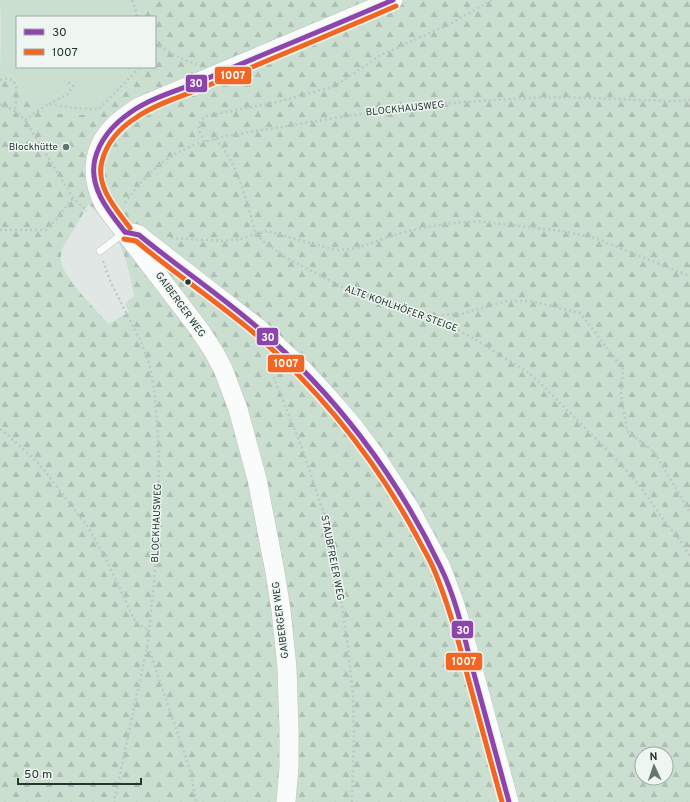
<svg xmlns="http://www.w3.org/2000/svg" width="690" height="802" font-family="Overpass,sans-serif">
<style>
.green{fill:#cbdfd0}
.forest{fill:url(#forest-firs);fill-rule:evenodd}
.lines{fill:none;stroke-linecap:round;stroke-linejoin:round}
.lane-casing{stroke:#bec4c1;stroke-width:8}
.secondary-casing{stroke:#bec4c1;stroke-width:20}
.path{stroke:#bfc7c4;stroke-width:2.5;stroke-dasharray:2 3;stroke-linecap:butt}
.lane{stroke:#fafbfb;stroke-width:7}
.secondary{stroke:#fafbfb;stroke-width:19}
.bus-1-casing{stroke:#eff6f2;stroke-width:8}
.bus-2-casing{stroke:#eff6f2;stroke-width:8}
.bus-1{stroke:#8e44ad;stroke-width:5}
.bus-2{stroke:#f26522;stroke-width:5}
.poi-dot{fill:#65756f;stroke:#eff6f2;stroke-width:1.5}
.bus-dot{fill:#223730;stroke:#eff6f2;stroke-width:1.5}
.labels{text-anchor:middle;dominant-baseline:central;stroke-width:3;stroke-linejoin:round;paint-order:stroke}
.street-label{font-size:10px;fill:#223730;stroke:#eff6f2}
.poi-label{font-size:10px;fill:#223730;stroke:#eff6f2;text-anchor:end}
.line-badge{stroke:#eff6f2;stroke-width:1.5}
.badge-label{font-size:11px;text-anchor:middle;font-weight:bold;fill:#fff}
</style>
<defs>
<pattern id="forest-firs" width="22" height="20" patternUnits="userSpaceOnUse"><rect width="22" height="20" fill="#cbdfd0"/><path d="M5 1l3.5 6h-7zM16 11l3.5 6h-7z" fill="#aec0b3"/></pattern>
</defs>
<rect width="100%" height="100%" fill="#e1e7e4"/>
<polygon class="green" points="0,0 139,0 142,17 17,17 17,67 145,67 139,77 113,102 98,113 79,115 50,113 29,101 24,91 11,76 0,72 1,32"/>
<path class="forest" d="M139,0H690V802H0V72L11,76L24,91L29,101L50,113L79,115L98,113L113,102L139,77L145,67H155V17H142ZM89,204C97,214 106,223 113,233C126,252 130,275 134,296L125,303L129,312L109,324C96,310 68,282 62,265C60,259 61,254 62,249ZM642,754H666V778H642Z"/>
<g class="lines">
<g class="lane-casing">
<polyline id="lane" points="100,251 125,232"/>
</g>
<g class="secondary-casing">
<g id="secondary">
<polyline points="133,233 139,235 150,244 258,328 302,369 328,397 353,426 376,457 410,509 441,567 454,602 463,632 509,802"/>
<path d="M286,802L289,767V730L287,668L281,610L275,572L257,479L238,409L223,369L214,352L199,329L105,206C90,179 91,149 114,126C121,119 130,113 139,107L393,0"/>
</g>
</g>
<g class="path">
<polyline points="132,0 137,14 136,17"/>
<polyline points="155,44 184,60 197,64"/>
<path d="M0,80C22,73 16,98 15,111"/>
<polyline points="0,104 15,111 25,120 73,198 87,211"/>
<polyline points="49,104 68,94 73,86 70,83 65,81"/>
<polyline points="25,120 48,104 74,108 99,109 140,67"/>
<path d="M215,139C239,164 246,202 256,234L264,242L285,257L342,287L451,326L476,340L529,373L541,384L619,462L642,489L663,519L682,543L690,557"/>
<path d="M205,142C199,130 194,125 206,116L277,102L335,86L381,55L450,24L492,0"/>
<path d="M125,203C140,182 156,164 179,152C205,137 252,132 282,127C365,112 449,101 534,98C579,96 625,100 670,101L690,100"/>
<polyline points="0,230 46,230 55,221 73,198"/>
<path d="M171,238L225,241L240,239L267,231L335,250C361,250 377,240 401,233C428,226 458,221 486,222L562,231L595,238L690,276"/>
<polyline points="103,261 111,283 141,342 149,363 154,388 159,449 157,549 150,621 147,647 114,802"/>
<polyline points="427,316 461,314 507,301 531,301 580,313 623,369 621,393 627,431 654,452 690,512"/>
<polyline points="268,363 302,448 327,523 341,599 348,648 353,696 354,735 352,802"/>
<polyline points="0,429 9,436 40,465 88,527 106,559 134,619 138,624 149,630"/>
<polyline points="147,647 150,652 191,773 196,802"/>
</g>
<use href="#lane" class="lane"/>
<use href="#secondary" class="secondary"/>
<g class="bus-1-casing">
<g id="bus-1">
<path d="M125,232L139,235C178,267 220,295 258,328C334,393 397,476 440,566C455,596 463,631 471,663C484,709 496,756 509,802"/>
<path d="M125,232C109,212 88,187 95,159C100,139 115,123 131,112C154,96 181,90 206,79C268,52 331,27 393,0"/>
</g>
</g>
<g class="bus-2-casing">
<g id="bus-2">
<path d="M130,228C116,209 95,186 102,161C107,142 121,127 137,117C159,102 185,96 209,85C271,59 334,33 396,6"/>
<path d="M124,239L136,241C174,273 216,301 254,333C319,390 375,459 416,535C422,547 430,559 435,572C449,606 459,642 468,678C479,719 491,761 502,802"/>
</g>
</g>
<use href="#bus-1" class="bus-1"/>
<use href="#bus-2" class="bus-2"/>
</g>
<circle class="poi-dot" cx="66" cy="147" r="4"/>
<circle class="bus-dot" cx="188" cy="282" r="3.5"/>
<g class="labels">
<g class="street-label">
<text transform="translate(405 109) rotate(-6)">BLOCKHAUSWEG</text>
<text transform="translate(180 305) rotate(54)">GAIBERGER WEG</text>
<text transform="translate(401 309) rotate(20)">ALTE KOHLHÖFER STEIGE</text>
<text transform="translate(157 523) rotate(-88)">BLOCKHAUSWEG</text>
<text transform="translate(332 558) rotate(79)">STAUBFREIER WEG</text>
<text transform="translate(281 620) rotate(-97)">GAIBERGER WEG</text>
</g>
<g class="poi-label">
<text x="58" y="147">Blockhütte</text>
</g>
</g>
<g class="line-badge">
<rect x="214" y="66" width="38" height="19" rx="4" fill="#f26522"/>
<rect x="185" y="74" width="23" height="19" rx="4" fill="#8e44ad"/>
<rect x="256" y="327" width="23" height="19" rx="4" fill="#8e44ad"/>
<rect x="267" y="354" width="38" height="19" rx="4" fill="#f26522"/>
<rect x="451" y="620" width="23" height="19" rx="4" fill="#8e44ad"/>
<rect x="445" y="652" width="38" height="19" rx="4" fill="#f26522"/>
</g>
<g class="badge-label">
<text x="233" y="79">1007</text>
<text x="196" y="87">30</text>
<text x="268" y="341">30</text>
<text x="286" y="367">1007</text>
<text x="463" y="634">30</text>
<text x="464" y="665">1007</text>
</g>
<rect x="16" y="16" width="140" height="52" fill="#eff6f2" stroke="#9daaa4"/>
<rect x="24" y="29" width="20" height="6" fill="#8e44ad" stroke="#9daaa4"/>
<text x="52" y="36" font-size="12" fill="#223730">30</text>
<rect x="24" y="49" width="20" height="6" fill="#f26522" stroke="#9daaa4"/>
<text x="52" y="56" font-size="12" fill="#223730">1007</text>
<g transform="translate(654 766) rotate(357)"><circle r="19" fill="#eff6f2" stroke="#9daaa4"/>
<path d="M0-3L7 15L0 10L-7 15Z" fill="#65756f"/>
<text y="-6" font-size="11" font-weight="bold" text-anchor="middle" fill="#223730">N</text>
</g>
<path d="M18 778v6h123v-6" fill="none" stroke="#223730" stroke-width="2"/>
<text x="24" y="778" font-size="12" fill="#223730" stroke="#eff6f2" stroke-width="3" paint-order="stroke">50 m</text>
</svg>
